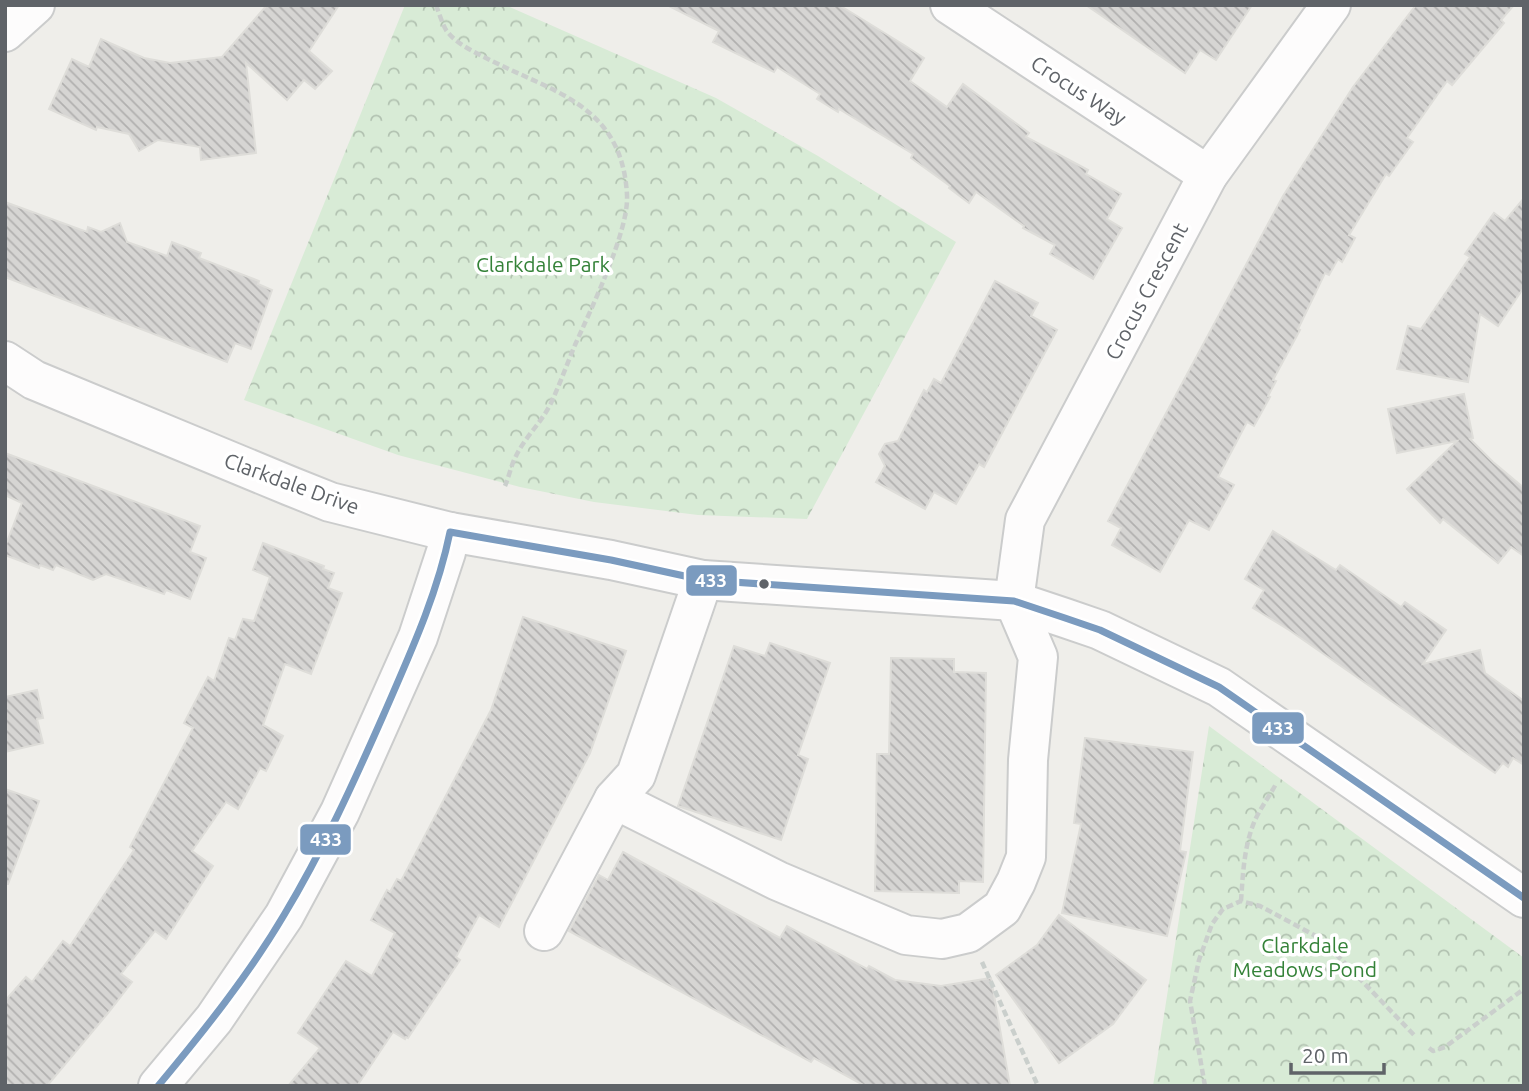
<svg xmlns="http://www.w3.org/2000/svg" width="1529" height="1091" font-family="Ubuntu,sans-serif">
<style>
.forest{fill:url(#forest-crowns)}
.building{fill:url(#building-back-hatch);stroke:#deddd9;stroke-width:2}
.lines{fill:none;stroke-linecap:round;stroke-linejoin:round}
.minor-casing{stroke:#cbcccc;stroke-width:42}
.path{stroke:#cacfcc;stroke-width:4.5;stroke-dasharray:7 3.5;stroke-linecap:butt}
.minor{stroke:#fdfcfc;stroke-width:38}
.bus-1-casing{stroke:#fff;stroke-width:12}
.bus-1{stroke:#7b9bbf;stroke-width:7}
.bus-dot{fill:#5f6368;stroke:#fff;stroke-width:2.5}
.labels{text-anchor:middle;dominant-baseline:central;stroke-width:7;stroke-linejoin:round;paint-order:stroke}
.street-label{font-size:21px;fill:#5f6368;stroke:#fff}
.park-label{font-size:21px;fill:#348238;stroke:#fff}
.line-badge{stroke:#fff;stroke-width:2.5}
.badge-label{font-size:19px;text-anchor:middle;font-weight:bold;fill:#fff}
</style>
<defs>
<pattern id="forest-crowns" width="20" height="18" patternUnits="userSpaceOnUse" patternTransform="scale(1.75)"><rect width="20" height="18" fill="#d8ebd6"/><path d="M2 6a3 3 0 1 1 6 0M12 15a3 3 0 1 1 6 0" fill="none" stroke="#b2c2b1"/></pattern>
<pattern id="building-back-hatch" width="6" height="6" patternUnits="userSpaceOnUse" patternTransform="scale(1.75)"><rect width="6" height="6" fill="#d6d5d3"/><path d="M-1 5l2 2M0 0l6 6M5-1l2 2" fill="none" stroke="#b1b0af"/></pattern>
</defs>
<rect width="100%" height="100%" fill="#efeeea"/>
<g class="forest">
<polygon points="405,5 505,5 716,98 818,156 956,242 807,519 698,515 594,502 520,487 398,455 244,400"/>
<polygon points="1209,726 1524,958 1524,1086 1153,1086"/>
</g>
<g class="building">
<polygon points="267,5 339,5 309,51 332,71 315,89 304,80 287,100 246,63 256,153 201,160 200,147 158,140 139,151 129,134 97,127 96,130 49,109 72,59 89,67 101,39 144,58 170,63 222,57"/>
<polygon points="667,5 839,5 904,45 924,58 910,81 947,107 963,84 1029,133 1026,137 1088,170 1086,174 1121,194 1107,219 1122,228 1093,279 1050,254 1055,245 1023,228 1024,226 976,192 969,203 949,188 950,186 911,158 913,154 839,109 838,112 817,99 820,94 777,67 774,72 713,42 719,31"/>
<polygon points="1086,5 1252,5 1216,60 1200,50 1185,73"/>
<polygon points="1416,5 1514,5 1501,20 1504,23 1452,85 1447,81 1407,138 1413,142 1389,176 1386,174 1349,235 1355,238 1342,262 1338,259 1329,275 1325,273 1298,329 1300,330 1273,380 1276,381 1268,396 1270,397 1254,426 1247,422 1218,477 1234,485 1209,530 1189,520 1160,572 1112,545 1121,528 1108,521 1283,196 1353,87"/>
<polygon points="1524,198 1524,287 1498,326 1480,314 1468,382 1397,369 1408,326 1421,329 1470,257 1465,254 1494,213 1505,221"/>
<polygon points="5,202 87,232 88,227 101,232 120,223 127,242 167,256 172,242 201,253 199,258 259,281 258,284 272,290 251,349 235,343 227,362 5,277"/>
<polygon points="995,281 1038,303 1031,316 1057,330 984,467 979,464 956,504 934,492 925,509 876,482 885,466 879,454 885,444 898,441 924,390 927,392 934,379 941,383"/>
<polygon points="1464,394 1473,438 1470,439 1493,462 1524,488 1524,556 1511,547 1498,563 1443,519 1440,523 1407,489 1457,441 1397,453 1388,409"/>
<polygon points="5,453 200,526 190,552 206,558 190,599 166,590 164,594 106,574 93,580 56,565 53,570 40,565 39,568 5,555 5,547 22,503 5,495"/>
<polygon points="1273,531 1336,570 1340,565 1401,607 1405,602 1446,630 1423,664 1480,650 1485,673 1524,701 1524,765 1513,758 1508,767 1503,763 1495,773 1289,630 1253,608 1264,590 1245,579"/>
<polygon points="263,543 324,566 323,569 334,573 328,588 342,593 311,674 285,664 263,725 283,736 266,771 260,768 238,809 226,802 192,851 213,866 166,939 155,931 121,974 132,982 108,1013 47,1086 5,1086 5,1001 26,977 32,982 63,941 70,946 134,850 130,847 193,728 184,723 208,677 214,681 229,638 235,640 243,619 254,621 270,577 253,570"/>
<polygon points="523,617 626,651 590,753 499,927 479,915 456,957 460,960 408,1038 406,1037 405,1039 393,1032 357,1086 288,1086 320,1048 298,1033 346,961 372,976 395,933 371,920 387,890 390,892 397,879 401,881 491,710"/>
<polygon points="770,643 830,663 798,755 808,759 781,840 678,806 734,646 765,656"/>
<polygon points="891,658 954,659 954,672 986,673 983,882 959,881 959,893 875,891 877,754 889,754"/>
<polygon points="37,690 43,718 37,719 43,743 5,752 5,697"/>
<polygon points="1085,738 1193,752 1180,851 1186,852 1167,936 1062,913 1081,824 1074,823"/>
<polygon points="5,789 39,801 8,884 5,884"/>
<polygon points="623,852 780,938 787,926 867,969 869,966 895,980 941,986 991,978 1010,1086 865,1086 814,1058 811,1062 569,931 599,875 608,880"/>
<polygon points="1059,915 1146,980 1113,1024 1059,1063 996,975 1037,945"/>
</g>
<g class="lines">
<g class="minor-casing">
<g id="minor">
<polyline points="950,5 1208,175"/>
<polyline points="5,32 35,5"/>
<polyline points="5,361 34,380 290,486 330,502 450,532 611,560 703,580 1014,601 1065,618 1100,630 1219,687 1524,898"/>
<polyline points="614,799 778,881 906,935 942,939 968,933 1002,908 1016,882 1026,857 1028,760 1038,657 1014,601 1025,520 1208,175 1331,5"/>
<polyline points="544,931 614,799 636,775 703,580"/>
<polyline points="158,1086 214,1019 284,916 340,812 418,637 446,552 450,532"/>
</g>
</g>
<g class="path">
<path d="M436,5C439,13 442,23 446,30C454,42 472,51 484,57C551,92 622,103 627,195C629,231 591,309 575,345C567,364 560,384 551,403C542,422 525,437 516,456C511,465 509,477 505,486"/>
<path d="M1241,901C1243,873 1244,844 1256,818C1262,806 1270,795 1276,784"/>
<polyline points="982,962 1038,1086"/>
<polyline points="1429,1048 1433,1051 1445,1047 1524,989"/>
<polyline points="1205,1086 1190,1001 1199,960 1212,924 1223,909 1241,901 1260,906 1314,935 1335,953 1415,1036"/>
</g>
<use href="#minor" class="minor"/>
<g class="bus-1-casing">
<path id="bus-1" d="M158,1086C203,1032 248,976 284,915C322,852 353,784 383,716C409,656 437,596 450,532L611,560L703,580L1014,601L1065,618L1100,630L1219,687L1524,898"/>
</g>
<use href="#bus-1" class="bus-1"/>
</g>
<circle class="bus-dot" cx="764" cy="584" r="6"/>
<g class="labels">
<g class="street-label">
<text transform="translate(1079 90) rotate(33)">Crocus Way</text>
<text transform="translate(1146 291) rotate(-62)">Crocus Crescent</text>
<text transform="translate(292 483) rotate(20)">Clarkdale Drive</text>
</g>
<g class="park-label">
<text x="543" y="264">Clarkdale Park</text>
<text x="1305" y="945">Clarkdale<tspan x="1305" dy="24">Meadows Pond</tspan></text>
</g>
</g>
<g class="line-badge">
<rect x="685" y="564" width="53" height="33" rx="7" fill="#7b9bbf"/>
<rect x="1251" y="711" width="54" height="34" rx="7" fill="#7b9bbf"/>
<rect x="299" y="823" width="53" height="33" rx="7" fill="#7b9bbf"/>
</g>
<g class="badge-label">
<text x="711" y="587">433</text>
<text x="1278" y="735">433</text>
<text x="326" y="846">433</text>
</g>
<rect width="1529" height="1091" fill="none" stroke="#5f6368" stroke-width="14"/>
<path d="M1291 1063v10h93v-10" fill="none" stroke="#5f6368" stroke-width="3.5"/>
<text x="1302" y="1063" font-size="21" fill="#5f6368" stroke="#ffffff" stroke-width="5" paint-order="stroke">20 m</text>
</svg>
